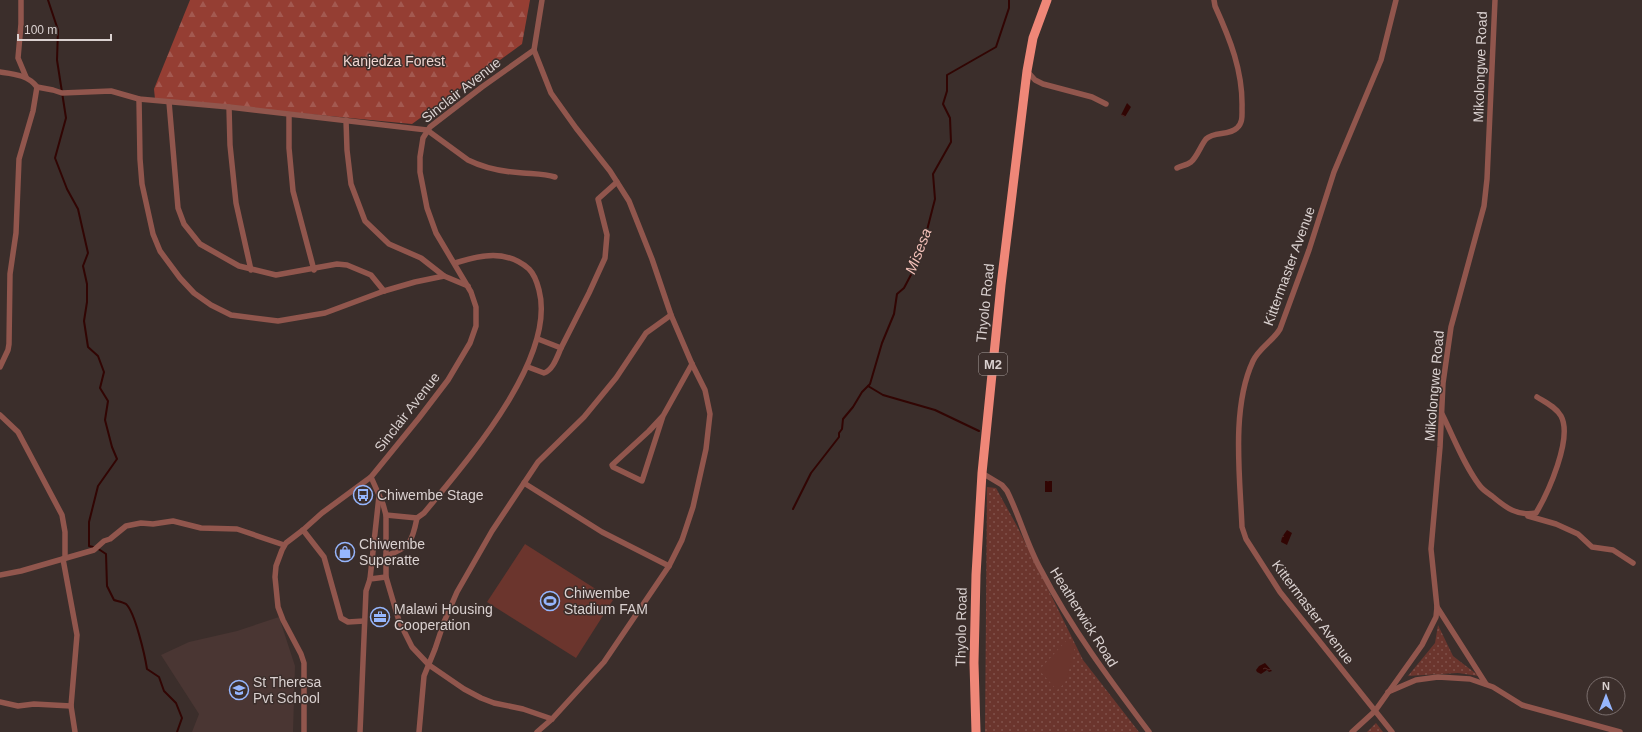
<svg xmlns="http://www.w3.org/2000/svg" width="1642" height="732" font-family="Arial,sans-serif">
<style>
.built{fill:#4a3633}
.grass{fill:url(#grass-dots)}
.forest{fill:url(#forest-firs)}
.green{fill:#6b352d}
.water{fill:url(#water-ripples)}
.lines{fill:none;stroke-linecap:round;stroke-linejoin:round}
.stream{stroke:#310503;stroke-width:2}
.minor{stroke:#91564d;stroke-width:5.5}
.trunk{stroke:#ef8778;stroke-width:9}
.labels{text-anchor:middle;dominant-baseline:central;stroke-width:3;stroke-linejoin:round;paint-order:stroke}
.shield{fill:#3b2e2b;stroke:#aaa09e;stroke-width:1}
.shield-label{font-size:13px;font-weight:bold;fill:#dad1d0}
.park-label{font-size:14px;fill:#efd5d0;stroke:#3b2e2b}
.street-label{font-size:14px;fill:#dad1d0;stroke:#3b2e2b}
.poi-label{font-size:14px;fill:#dad1d0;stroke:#3b2e2b;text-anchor:start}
.water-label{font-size:15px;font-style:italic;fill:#f4c1b9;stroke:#3b2e2b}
</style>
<defs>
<pattern id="grass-dots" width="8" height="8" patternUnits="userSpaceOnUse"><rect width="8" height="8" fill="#6b352d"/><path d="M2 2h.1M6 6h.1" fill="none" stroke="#80514a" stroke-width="1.8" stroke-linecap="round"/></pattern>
<pattern id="forest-firs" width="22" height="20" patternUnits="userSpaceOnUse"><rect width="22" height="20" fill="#953e33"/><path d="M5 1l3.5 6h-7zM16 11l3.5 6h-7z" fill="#a35950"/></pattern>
<pattern id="water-ripples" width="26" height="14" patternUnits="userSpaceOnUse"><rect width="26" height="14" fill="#310503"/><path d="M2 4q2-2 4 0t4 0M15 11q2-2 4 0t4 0" fill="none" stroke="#4e2827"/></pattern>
</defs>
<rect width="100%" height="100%" fill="#3b2e2b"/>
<polygon class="built" points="279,617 295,666 293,732 192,732 199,714 161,655 189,642 237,631"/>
<g class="grass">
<polygon points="987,487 996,488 1017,526 1083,660 1139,732 985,732"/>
<polygon points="1438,625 1453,656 1479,676 1458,673 1408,676 1435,643"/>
<polygon points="1376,723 1383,732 1367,732"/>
</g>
<polygon class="forest" points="190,0 530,0 522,44 412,124 155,99 154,89"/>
<g class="green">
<polygon points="525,544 613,600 576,658 487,602"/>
<polygon points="1068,639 1075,651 1065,683 1057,690 1039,670"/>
</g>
<g class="water">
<polygon points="1127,103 1131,107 1125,117 1121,115"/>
<rect x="1045" y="481" width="7" height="11"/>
<polygon points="1287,530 1292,533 1287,545 1281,542 1282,537"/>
<polygon points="1265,663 1272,671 1269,672 1267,670 1261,674 1257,672 1256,670 1259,666"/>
</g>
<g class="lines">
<g class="stream">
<path d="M48,0L58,30L57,60L66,118L55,158L67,189L78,209L88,253L83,266L87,284V302L84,321L88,347L98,356L104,372L100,388L108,401L105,420L112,447L117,459L98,486L89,522V546L97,548L106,554L107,586L114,600C117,601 123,602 126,604C135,612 145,656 147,669L159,677L164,691L176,703L182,718L177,732"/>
<polyline points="868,386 883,395 935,410 979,431"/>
<polyline points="793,509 811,473 839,437 839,433 842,429 843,419 853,407 862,392 870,384 882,343 894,314 897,294 904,288 914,269 918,245 925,238 935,199 933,174 951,142 950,118 943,104 947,91 947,75 996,47 1009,8 1009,0"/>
</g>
<g class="minor">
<polyline points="21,0 21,24 18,58 26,77"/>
<polyline points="534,50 551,93 576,128 610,171 629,201 652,259 671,315 692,364 705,390 710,414 706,449 693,507 682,540 669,566 604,662 552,719 537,732"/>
<polyline points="1027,71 1035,80 1043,84 1092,97 1106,104"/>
<path d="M0,72C14,74 28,75 37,87L53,90L62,93L111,91L139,99L229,107L427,130L468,160C484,168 505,172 523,173C534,174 545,174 555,177"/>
<polyline points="139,99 140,159 142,184 153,234 160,251 180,278 194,293 211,305 231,315 278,321 325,313 384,291 415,282 444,276 468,286"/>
<polyline points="169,102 178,208 184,224 200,244 239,266 276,275 337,264 347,265 371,275 384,291"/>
<polyline points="229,107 230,145 236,203 251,270"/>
<polyline points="289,115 289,148 293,191 314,270"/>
<polyline points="346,120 347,150 351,184 365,221 389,244 421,258 444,276"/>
<path d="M1177,168C1181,166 1187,165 1191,162C1197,157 1201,145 1206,139C1214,131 1229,136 1237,128C1243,123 1242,115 1242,108C1243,71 1230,39 1215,6L1214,0"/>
<polyline points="561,348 589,293 605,258 607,235 598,199 617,182"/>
<polyline points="0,367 8,350 9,344 10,274 16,233 19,159 33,111 37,87"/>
<path d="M528,367L544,373C553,370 557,357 561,348L538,339"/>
<path d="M1442,414C1454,438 1464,465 1480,486C1483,490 1488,493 1492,496C1505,507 1518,517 1536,513C1548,493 1573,438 1561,416C1556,407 1545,402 1537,397"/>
<polyline points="0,415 18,432 62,515 65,532 65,558"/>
<polyline points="663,416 642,481 613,467 612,465 649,431 663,416 692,364"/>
<path d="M982,473L1002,485L1007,491C1020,517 1027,545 1041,570C1071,628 1110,680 1149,732"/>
<polyline points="371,477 383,504 386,515 386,577 399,621 412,647 429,665 464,689 481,698 494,703 523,709 552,719"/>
<polyline points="524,483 602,532 669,566"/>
<path d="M386,515L417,518L424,513C465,463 557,359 539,290C537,282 535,275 529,269C506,249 481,255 455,263"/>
<polyline points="1528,516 1556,524 1578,534 1592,547 1613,550 1633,563"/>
<polyline points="303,530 324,557 341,618 348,622 364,621"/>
<path d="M386,556C410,547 412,543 417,518"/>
<polyline points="63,559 77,635 71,706 75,732"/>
<polyline points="0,575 21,571 94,550 104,541 110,539 126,526 141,523 153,524 173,521 201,528 237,529 284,545"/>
<polyline points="370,579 379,496"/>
<polyline points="1437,607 1486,684"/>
<polyline points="1388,692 1416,680 1438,677 1470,679 1493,687 1522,705 1620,732"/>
<polyline points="0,702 18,706 34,704 71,706"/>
<polyline points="304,732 304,663 301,654 283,620 278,607 275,577 276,566 282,550 286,543 303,530 322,513 371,477 419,418 448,380 470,343 476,326 476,307 471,292 436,233 427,208 420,172 420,157 423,138 430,127 482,87 534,50 542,0"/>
<polyline points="360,732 366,591 370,579 386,577"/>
<polyline points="419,732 424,676 435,649 444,622 457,592 492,531 538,462 584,417 616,378 646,333 671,315"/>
<polyline points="1352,732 1375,711 1422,645 1436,617 1437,607 1431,549 1440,447 1443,383 1451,327 1484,206 1487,179 1495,0"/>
<path d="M1392,732L1280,592L1246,539L1242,527C1240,477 1231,408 1253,361C1259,348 1273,341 1280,329L1309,250L1334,172L1381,60L1396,0"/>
</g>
<polyline class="trunk" points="976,732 974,663 976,575 982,473 1001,285 1027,71 1033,38 1047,0"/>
</g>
<defs>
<g id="bus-ring" transform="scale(1)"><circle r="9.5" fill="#3b2e2b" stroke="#96b6fd" stroke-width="1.5"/><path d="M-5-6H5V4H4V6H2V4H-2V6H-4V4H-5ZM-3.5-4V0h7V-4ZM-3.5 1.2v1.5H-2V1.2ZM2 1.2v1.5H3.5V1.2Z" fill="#96b6fd"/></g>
<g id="shop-ring" transform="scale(1)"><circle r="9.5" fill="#3b2e2b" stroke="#96b6fd" stroke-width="1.5"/><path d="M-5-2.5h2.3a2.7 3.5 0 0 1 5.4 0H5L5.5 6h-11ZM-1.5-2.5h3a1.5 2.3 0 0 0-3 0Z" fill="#96b6fd"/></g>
<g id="stadium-ring" transform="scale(1)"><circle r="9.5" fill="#3b2e2b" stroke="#96b6fd" stroke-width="1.5"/><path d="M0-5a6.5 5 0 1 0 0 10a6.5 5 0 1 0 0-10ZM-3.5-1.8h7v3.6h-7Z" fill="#96b6fd"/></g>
<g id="office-ring" transform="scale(1)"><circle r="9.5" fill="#3b2e2b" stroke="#96b6fd" stroke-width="1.5"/><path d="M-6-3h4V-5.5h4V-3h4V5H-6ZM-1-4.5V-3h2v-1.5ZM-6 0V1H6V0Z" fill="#96b6fd"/></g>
<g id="school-ring" transform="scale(1)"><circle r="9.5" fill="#3b2e2b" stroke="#96b6fd" stroke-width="1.5"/><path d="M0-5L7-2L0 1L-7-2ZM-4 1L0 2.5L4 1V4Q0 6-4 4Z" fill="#96b6fd"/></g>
</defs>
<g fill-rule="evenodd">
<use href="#bus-ring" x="363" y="495"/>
<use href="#shop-ring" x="345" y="552"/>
<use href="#stadium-ring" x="550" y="601"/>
<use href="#office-ring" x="380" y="617"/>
<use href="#school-ring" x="239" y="690"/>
</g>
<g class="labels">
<rect class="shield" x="979" y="353" width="28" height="22" rx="3"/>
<g class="shield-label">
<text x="993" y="364">M2</text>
</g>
<g class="park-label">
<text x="394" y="61">Kanjedza Forest</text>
</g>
<g class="street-label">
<text transform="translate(1480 67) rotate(-88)">Mikolongwe Road</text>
<text transform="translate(461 90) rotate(-38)">Sinclair Avenue</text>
<text transform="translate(1289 266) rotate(-70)">Kittermaster Avenue</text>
<text transform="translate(985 303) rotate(-84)">Thyolo Road</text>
<text transform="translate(1434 386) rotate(-85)">Mikolongwe Road</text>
<text transform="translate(407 412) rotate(-52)">Sinclair Avenue</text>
<text transform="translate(1313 612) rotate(53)">Kittermaster Avenue</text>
<text transform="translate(1084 617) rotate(58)">Heatherwick Road</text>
<text transform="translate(961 627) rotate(-89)">Thyolo Road</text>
</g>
<g class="poi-label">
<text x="377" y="495">Chiwembe Stage</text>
<text x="359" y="544">Chiwembe<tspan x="359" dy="16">Superatte</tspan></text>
<text x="564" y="593">Chiwembe<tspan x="564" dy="16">Stadium FAM</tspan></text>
<text x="394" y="609">Malawi Housing<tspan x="394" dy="16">Cooperation</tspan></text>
<text x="253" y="682">St Theresa<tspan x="253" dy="16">Pvt School</tspan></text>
</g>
<g class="water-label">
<text transform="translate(918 251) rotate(-69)">Misesa</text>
</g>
</g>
<g transform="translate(1606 696)"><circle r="19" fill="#3b2e2b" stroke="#7b6f6d"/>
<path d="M0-3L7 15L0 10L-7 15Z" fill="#96b6fd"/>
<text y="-6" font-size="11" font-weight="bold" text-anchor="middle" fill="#dad1d0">N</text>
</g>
<path d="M18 34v6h93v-6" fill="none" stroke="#dad1d0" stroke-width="2"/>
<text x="24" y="34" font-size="12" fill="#dad1d0" stroke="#3b2e2b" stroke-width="3" paint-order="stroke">100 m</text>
</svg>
